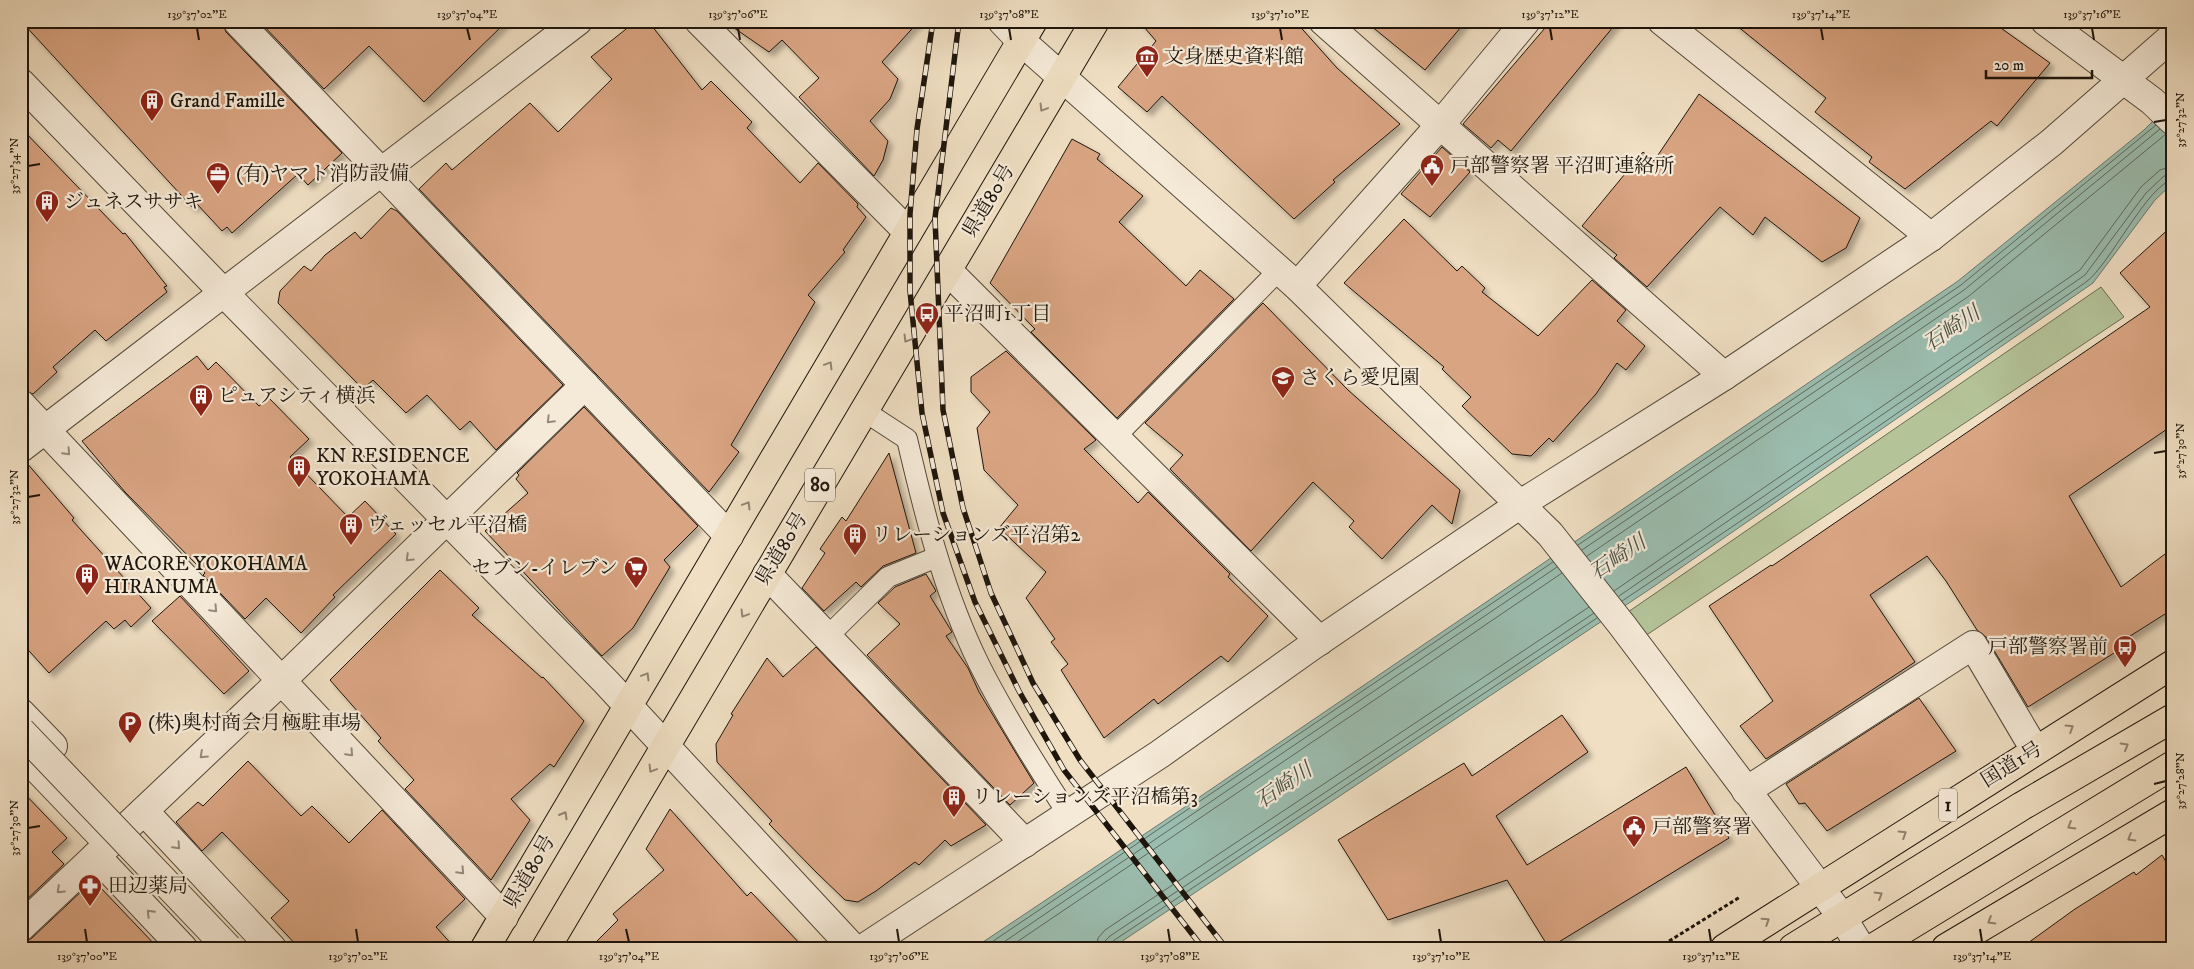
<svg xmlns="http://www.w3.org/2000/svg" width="2194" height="969" font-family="'IM FELL DW Pica','Noto Serif JP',serif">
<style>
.green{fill:#b4c398;stroke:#686c52}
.water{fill:#9bbdaf;stroke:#697a6e}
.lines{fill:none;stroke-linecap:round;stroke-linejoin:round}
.shore{stroke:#5c695e;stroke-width:1}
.building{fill:#d9a482;stroke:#1d150c;filter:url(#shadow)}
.service-casing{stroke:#52483a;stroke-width:22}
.minor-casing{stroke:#52483a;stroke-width:30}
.tertiary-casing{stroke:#52483a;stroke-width:30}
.primary-casing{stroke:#1d150c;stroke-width:30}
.trunk-casing{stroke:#1d150c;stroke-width:30}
.path{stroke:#1d150c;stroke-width:3;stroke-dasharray:4 2.5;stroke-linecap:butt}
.service{stroke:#f5ead8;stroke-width:20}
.minor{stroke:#f5ead8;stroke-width:28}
.tertiary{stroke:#f5ead8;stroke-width:28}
.primary{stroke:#f0dfc3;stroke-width:28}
.trunk{stroke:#f0dfc3;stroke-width:28}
.rail-casing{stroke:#1d150c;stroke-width:5.5}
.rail{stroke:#f5ead8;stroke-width:4;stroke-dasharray:11;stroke-linecap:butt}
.tertiary-bridge-casing{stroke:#52483a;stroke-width:30;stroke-linecap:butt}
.tertiary-bridge{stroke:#f5ead8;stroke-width:28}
.oneway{stroke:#918471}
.oneway2{stroke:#948a7c}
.ticks{fill:none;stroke:#1d150c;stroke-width:2}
.labels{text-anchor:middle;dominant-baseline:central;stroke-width:4.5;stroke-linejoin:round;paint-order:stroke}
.shield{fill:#f5ead8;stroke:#5e5549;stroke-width:1}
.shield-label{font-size:19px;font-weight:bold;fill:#1d150c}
.poi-label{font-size:20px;fill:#1d150c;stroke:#f5ead8;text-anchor:start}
.street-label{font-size:20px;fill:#1d150c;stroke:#f5ead8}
.water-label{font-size:21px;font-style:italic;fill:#495045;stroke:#f5ead8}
.neatline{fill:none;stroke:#1d150c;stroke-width:2}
.ticks-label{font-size:12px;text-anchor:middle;fill:#1d150c}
</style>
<defs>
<filter id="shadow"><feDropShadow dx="4.5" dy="4.5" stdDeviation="2.5" flood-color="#0004"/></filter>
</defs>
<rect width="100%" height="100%" fill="#f0dfc3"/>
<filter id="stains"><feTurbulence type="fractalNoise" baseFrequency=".004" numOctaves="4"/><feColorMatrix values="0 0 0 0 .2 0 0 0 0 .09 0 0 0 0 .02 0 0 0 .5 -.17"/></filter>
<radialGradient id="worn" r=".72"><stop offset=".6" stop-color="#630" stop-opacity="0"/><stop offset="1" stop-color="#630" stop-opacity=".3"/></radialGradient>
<polygon class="green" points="2101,287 2124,317 1645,636 1628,612"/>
<polygon class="water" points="2173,101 2173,183 2155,200 2093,283 1650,589 1112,948 974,948 1179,811 1958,281 2144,130"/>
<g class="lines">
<g class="shore">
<polyline points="1578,545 1961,285 2156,125"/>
<polyline points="1582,550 1964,290 2160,129"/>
<polyline points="1587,556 1969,296 2166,134"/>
<polyline points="1614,591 2080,270 2141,187 2160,170 2173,166"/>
<polyline points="1619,596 2085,275 2146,193 2164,176 2173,174"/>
<path d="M1622,601C1778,497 1932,389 2086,282C2109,266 2149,182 2173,180"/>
<polyline points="983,948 1553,562"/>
<polyline points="995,948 1557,567"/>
<polyline points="1008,948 1562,573"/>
<polyline points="1097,948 1098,938 1105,930 1589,607"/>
<polyline points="1104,948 1105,941 1110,936 1594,613"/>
<polyline points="1110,948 1113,941 1597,618"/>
</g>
</g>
<g class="building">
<polygon points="21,21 222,21 226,32 342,153 308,185 298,174 232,233 227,227 222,231 197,204 193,208"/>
<polygon points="259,21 507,21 424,102 369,46 324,89"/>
<polygon points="636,21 648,21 702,90 711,81 752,122 747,128 800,183 818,163 858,204 857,207 866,217 843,250 845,252 808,295 815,302 731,445 739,452 709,492 419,189 446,163 452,170 530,103 558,132 612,79 591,57"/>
<polygon points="724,21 919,21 882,62 898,79 890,99 870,121 888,141 883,160 874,176 799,97 819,78 782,40 769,52"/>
<polygon points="1139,21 1295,21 1337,68 1400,124 1333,180 1335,182 1294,219 1162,96 1147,112 1118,87 1156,41"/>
<polygon points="1365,21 1466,21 1425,70"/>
<polygon points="1551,21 1618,21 1511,151 1498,140 1491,148 1463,124"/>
<polygon points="1731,21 1991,21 2050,63 1997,126 1991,121 1905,189 1869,162 1872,157 1815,112 1826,98"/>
<polygon points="1699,94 1860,218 1846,248 1822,262 1765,217 1753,235 1720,207 1647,287 1614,258 1617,255 1582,226 1643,152 1654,161"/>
<polygon points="21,128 123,234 125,233 167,286 164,287 167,292 106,341 95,330 53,367 57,372 33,394 21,389"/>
<polygon points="1072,139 1100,154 1097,159 1143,196 1119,222 1186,286 1200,270 1234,299 1117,418 1031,332 1035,329 990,283"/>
<polygon points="1442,147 1470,172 1430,217 1401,194"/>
<polygon points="391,208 397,211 563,385 496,450 470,421 460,430 427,395 406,413 373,380 363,389 278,303 280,291 304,266 311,271 325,255 355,232 361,239"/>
<polygon points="1404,219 1457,271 1462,266 1485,288 1482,292 1538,336 1592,280 1626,310 1617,321 1645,346 1626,370 1617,363 1596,394 1553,442 1549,438 1531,456 1512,454 1462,406 1471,397 1442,369 1444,367 1344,283"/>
<polygon points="2173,225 2173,425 2069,496 2121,587 2173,548 2173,609 2127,638 2130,643 2028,707 1986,637 1977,630 1946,581 1927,556 1870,595 1915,662 1766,759 1740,726 1773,701 1709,606 1771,565 1772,566 2150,307 2120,273"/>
<polygon points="1263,303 1348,390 1460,490 1452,524 1432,505 1382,559 1349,527 1354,521 1313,482 1251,551 1170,469 1183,455 1145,423"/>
<polygon points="1006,351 1096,440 1084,449 1138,503 1148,492 1230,574 1228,577 1268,616 1228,662 1221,656 1158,704 1154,699 1104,738 1061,670 1068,664 1051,642 1055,639 1026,598 1046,572 999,528 1018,505 984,470 977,428 990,412 971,392 971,377"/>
<polygon points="197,356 208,370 216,362 259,406 269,398 309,439 290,457 348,517 365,501 396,534 333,595 335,597 301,633 266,598 245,619 203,575 205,573 125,492 82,441"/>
<polygon points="584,407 698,526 664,560 670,567 633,628 602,656 485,531 528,493 516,479 519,475 517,473"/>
<polygon points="889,453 916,553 883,566 861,587 856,582 824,611 802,588 825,553 820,549 842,517 846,521"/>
<polygon points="26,462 74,518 72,520 151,608 131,627 125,620 114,629 106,621 49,673 21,642 21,463"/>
<polygon points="440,570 479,608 472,615 542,678 543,677 584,721 554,767 550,764 511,799 530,820 491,880 405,789 414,780 378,741 381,738 330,680"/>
<polygon points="926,574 936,591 930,596 952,632 946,636 968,668 979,692 1034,783 1010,805 867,655 900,624 878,603 895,587"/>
<polygon points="180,596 249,671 224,694 152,621"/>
<polygon points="816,647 986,825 951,846 945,840 919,865 915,862 876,891 858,902 845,900 816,872 769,824 772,821 717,762 716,744 733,715 731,714 767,658 783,677"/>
<polygon points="1919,698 1956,751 1827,831 1805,803 1799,804 1786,784"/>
<polygon points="1562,715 1588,752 1496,816 1527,865 1686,767 1729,838 1549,948 1507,880 1388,920 1338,840 1464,763 1472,776"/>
<polygon points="248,761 301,816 312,806 349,843 382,810 465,899 436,927 455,948 299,948 271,918 289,901 222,832 202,851 176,822 198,802 203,806"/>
<polygon points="21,790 67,838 52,852 64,864 21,905"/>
<polygon points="670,809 747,896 751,892 804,948 590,948 618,920 613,914 664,870 646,849"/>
<polygon points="2162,855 2173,874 2173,948 2021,948 2075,909 2134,872 2136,875"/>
<polygon points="98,885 158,948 31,948 25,942 32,938 86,887 90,891"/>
</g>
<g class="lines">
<g class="service-casing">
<g id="service">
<path d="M864,411L907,439C925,516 944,593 979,664C1005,716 1036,765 1068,814"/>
<polyline points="1115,437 1279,270"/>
<polyline points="827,637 888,577 937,557"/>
</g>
</g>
<g class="minor-casing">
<g id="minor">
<polyline points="237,21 729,536"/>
<polyline points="699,21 908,232"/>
<polyline points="1002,21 1021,41"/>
<polyline points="948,271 1320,641"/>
<polyline points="21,404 504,917"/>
<polyline points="767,574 1025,843"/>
<polyline points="21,713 53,746"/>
<polyline points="21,752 109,844"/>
<polyline points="1746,791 1973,645 2035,750"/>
<polyline points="144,811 272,948"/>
<polyline points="96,856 183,948"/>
<polyline points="21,927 281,681 585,385"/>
<polyline points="864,948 1160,754 1309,648 1519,505 1724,376 1931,237 2052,142 2173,36"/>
</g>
</g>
<g class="tertiary-casing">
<g id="tertiary">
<polyline points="1323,21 1724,376"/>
<polyline points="1662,21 1931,237"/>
<polyline points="2045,21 2152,101 2173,121"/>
<polyline points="1021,41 1297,286 1550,534 1622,625 1842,917 1861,948"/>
<polyline points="21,83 223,292 606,682 853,948"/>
<polyline points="1297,286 1441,124 1526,21"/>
<polyline points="21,448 578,21"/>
</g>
</g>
<g class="primary-casing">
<g id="primary">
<polyline points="485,948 1033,21"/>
<polyline points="546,948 1095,21"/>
</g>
</g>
<g class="trunk-casing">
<g id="trunk">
<polyline points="1725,948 2173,664"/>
<polyline points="1793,948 2022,806 2173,718"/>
<polyline points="1873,948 2173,765"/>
<polyline points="1946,948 2173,813"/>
</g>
</g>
<polyline class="path" points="1658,948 1740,897"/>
<use href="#service" class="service"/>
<use href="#minor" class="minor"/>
<use href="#tertiary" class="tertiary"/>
<use href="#primary" class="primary"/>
<use href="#trunk" class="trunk"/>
<g class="rail-casing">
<g id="rail">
<polyline points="933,21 917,129 910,214 910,291 922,413 943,513 975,602 1019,691 1064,770 1203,948"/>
<polyline points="959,21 935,218 943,410 963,508 991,593 1033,683 1080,760 1226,948"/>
</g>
</g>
<use href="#rail" class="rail"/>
<g class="tertiary-bridge-casing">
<polyline id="tertiary-bridge" points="21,731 228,948"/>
</g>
<use href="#tertiary-bridge" class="tertiary-bridge"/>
</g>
<defs><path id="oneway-chevron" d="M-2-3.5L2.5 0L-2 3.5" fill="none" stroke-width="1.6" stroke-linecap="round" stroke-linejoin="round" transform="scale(1.25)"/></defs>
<g class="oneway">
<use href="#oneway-chevron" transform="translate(1043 108) rotate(121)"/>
<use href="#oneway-chevron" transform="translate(907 339) rotate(121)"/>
<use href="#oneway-chevron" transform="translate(829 365) rotate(-59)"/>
<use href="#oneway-chevron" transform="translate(747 505) rotate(-59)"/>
<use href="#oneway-chevron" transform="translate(744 614) rotate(121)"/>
<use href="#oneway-chevron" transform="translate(646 676) rotate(-59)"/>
<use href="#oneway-chevron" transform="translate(2070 728) rotate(-32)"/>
<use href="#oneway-chevron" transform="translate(2125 746) rotate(-30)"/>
<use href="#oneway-chevron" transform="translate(652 769) rotate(121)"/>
<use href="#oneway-chevron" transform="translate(564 815) rotate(-60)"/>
<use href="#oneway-chevron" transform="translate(2071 826) rotate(149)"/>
<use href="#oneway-chevron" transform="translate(1903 834) rotate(-32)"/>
<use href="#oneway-chevron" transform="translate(2131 838) rotate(149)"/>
<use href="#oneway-chevron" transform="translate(1879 895) rotate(-31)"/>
<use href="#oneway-chevron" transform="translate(1766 921) rotate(-33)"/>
<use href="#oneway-chevron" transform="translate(1991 921) rotate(149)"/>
</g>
<g class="oneway2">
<use href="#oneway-chevron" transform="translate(550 420) rotate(135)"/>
<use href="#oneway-chevron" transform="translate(67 452) rotate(47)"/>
<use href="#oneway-chevron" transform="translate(409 558) rotate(136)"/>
<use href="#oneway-chevron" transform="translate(214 609) rotate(47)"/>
<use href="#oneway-chevron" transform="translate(350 753) rotate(47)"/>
<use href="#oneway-chevron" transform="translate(203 755) rotate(137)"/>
<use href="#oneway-chevron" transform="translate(177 846) rotate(47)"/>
<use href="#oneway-chevron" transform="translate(461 871) rotate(47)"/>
<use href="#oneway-chevron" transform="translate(60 890) rotate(136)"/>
<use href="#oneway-chevron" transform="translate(150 913) rotate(-134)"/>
</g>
<path class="ticks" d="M197,28L199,40M467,28L470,40M738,28L740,40M1009,28L1011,40M1280,28L1282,40M1550,28L1552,40M1821,28L1823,40M2092,28L2094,40M2154,122L2166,120M28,166L40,164M2154,453L2166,451M28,497L40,495M2154,784L2166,781M28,828L40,826M85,929L87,942M356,929L358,942M626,929L629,942M897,929L899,942M1168,929L1170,942M1439,929L1441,942M1709,929L1711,942M1980,929L1982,942"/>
<defs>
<g id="museum-pin" transform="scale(1.25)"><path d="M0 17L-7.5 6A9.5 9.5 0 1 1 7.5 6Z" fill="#8f2418" stroke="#f5ead8"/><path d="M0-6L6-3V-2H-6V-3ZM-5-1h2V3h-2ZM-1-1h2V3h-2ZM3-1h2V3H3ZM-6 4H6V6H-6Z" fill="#fff"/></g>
<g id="building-pin" transform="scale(1.25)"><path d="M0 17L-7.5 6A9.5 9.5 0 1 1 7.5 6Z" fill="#8f2418" stroke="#f5ead8"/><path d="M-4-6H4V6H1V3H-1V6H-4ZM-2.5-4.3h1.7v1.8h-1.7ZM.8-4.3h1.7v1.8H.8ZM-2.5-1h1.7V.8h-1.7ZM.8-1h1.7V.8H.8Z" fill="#fff"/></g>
<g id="civic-pin" transform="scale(1.25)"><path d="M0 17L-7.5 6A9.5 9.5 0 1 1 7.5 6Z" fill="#8f2418" stroke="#f5ead8"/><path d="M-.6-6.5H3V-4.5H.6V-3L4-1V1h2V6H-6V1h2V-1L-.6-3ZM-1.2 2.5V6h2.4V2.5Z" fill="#fff"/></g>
<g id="office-pin" transform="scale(1.25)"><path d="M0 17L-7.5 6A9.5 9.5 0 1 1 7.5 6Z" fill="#8f2418" stroke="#f5ead8"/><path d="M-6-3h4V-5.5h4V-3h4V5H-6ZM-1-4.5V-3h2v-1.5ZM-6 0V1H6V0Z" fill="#fff"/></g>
<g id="bus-pin" transform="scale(1.25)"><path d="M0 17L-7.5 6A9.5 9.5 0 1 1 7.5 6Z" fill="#8f2418" stroke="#f5ead8"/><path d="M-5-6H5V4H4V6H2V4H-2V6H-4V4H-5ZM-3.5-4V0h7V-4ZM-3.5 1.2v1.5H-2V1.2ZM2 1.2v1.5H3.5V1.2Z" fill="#fff"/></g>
<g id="school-pin" transform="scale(1.25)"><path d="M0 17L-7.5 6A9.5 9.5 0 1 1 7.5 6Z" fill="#8f2418" stroke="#f5ead8"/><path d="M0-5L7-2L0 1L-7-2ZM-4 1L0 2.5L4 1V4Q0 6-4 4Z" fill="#fff"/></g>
<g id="supermarket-pin" transform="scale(1.25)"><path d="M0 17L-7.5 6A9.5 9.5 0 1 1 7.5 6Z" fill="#8f2418" stroke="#f5ead8"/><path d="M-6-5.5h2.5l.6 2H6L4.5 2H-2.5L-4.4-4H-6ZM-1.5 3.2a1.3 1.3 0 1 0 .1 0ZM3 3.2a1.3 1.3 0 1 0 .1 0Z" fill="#fff"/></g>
<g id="parking-pin" transform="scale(1.25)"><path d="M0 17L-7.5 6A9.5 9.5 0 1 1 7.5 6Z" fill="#8f2418" stroke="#f5ead8"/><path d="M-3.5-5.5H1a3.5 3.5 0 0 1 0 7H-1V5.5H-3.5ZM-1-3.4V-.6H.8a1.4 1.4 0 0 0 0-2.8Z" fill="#fff"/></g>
<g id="pharmacy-pin" transform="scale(1.25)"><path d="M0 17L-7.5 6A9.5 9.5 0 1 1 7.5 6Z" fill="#8f2418" stroke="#f5ead8"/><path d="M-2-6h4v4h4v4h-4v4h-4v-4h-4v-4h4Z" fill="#fff"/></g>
</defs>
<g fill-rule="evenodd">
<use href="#museum-pin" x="1147" y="57"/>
<use href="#building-pin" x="152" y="101"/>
<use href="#civic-pin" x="1432" y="166"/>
<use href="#office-pin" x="218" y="174"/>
<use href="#building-pin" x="47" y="202"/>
<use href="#bus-pin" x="927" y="314"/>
<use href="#school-pin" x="1283" y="378"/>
<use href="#building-pin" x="201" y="396"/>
<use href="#building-pin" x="299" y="467"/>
<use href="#building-pin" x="351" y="525"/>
<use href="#building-pin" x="855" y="535"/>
<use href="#supermarket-pin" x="636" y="568"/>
<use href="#building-pin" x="87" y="575"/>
<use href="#bus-pin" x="2125" y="647"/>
<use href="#parking-pin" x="130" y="723"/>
<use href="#building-pin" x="954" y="797"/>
<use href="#civic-pin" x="1634" y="827"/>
<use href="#pharmacy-pin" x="90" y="886"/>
</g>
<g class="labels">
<g class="shield">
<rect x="805" y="468.5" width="30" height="33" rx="4"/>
<rect x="1939" y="788.5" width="18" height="33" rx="4"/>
</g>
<g class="shield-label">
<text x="820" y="485">80</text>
<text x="1948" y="805">1</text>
</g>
<g class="poi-label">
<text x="1164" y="57">文身歴史資料館</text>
<text x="170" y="101">Grand Famille</text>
<text x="1450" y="166">戸部警察署 平沼町連絡所</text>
<text x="236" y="174">(有)ヤマト消防設備</text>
<text x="64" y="202">ジュネスササキ</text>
<text x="944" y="314">平沼町1丁目</text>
<text x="1300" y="378">さくら愛児園</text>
<text x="218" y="396">ピュアシティ横浜</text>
<text x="316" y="456">KN RESIDENCE<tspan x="316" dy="23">YOKOHAMA</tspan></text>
<text x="368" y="525">ヴェッセル平沼橋</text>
<text x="872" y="535">リレーションズ平沼第2</text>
<text x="104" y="564">WACORE YOKOHAMA<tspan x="104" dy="23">HIRANUMA</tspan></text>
<text x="618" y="568" text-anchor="end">セブン-イレブン</text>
<text x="2108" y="647" text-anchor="end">戸部警察署前</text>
<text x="148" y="723">(株)奥村商会月極駐車場</text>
<text x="972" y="797">リレーションズ平沼橋第3</text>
<text x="1652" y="827">戸部警察署</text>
<text x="108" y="886">田辺薬局</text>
</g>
<g class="street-label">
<text transform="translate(989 201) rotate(-59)">県道80号</text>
<text transform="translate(782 549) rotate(-59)">県道80号</text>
<text transform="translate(2012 765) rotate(-32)">国道1号</text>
<text transform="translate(530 872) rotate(-60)">県道80号</text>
</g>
<g class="water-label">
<text transform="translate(1952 329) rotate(-34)">石崎川</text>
<text transform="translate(1618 558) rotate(-34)">石崎川</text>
<text transform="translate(1284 786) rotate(-34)">石崎川</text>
</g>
</g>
<rect width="2194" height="969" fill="none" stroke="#f0dfc3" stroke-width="55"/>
<path d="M1986 70v8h106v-8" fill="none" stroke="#1d150c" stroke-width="2.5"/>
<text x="1994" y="70" font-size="15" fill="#1d150c" stroke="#f5ead8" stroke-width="4" paint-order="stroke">20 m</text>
<rect x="28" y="28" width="2138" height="914" class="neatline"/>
<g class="ticks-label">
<text x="197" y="18">139°37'02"E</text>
<text x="467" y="18">139°37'04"E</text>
<text x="738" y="18">139°37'06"E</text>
<text x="1009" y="18">139°37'08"E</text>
<text x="1280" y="18">139°37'10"E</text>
<text x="1550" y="18">139°37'12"E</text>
<text x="1821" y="18">139°37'14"E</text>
<text x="2092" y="18">139°37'16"E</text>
<text transform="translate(2180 120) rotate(-90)" y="4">35°27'32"N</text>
<text transform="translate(14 166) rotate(-90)" y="4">35°27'34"N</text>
<text transform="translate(2180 451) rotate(-90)" y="4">35°27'30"N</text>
<text transform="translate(14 497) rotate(-90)" y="4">35°27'32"N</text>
<text transform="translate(2180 781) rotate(-90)" y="4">35°27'28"N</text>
<text transform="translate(14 828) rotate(-90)" y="4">35°27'30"N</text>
<text x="87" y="960">139°37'00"E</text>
<text x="358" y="960">139°37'02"E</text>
<text x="629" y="960">139°37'04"E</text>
<text x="899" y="960">139°37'06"E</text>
<text x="1170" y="960">139°37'08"E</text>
<text x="1441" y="960">139°37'10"E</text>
<text x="1711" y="960">139°37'12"E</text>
<text x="1982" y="960">139°37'14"E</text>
</g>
<rect width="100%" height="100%" filter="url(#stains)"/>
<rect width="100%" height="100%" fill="url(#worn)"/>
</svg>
